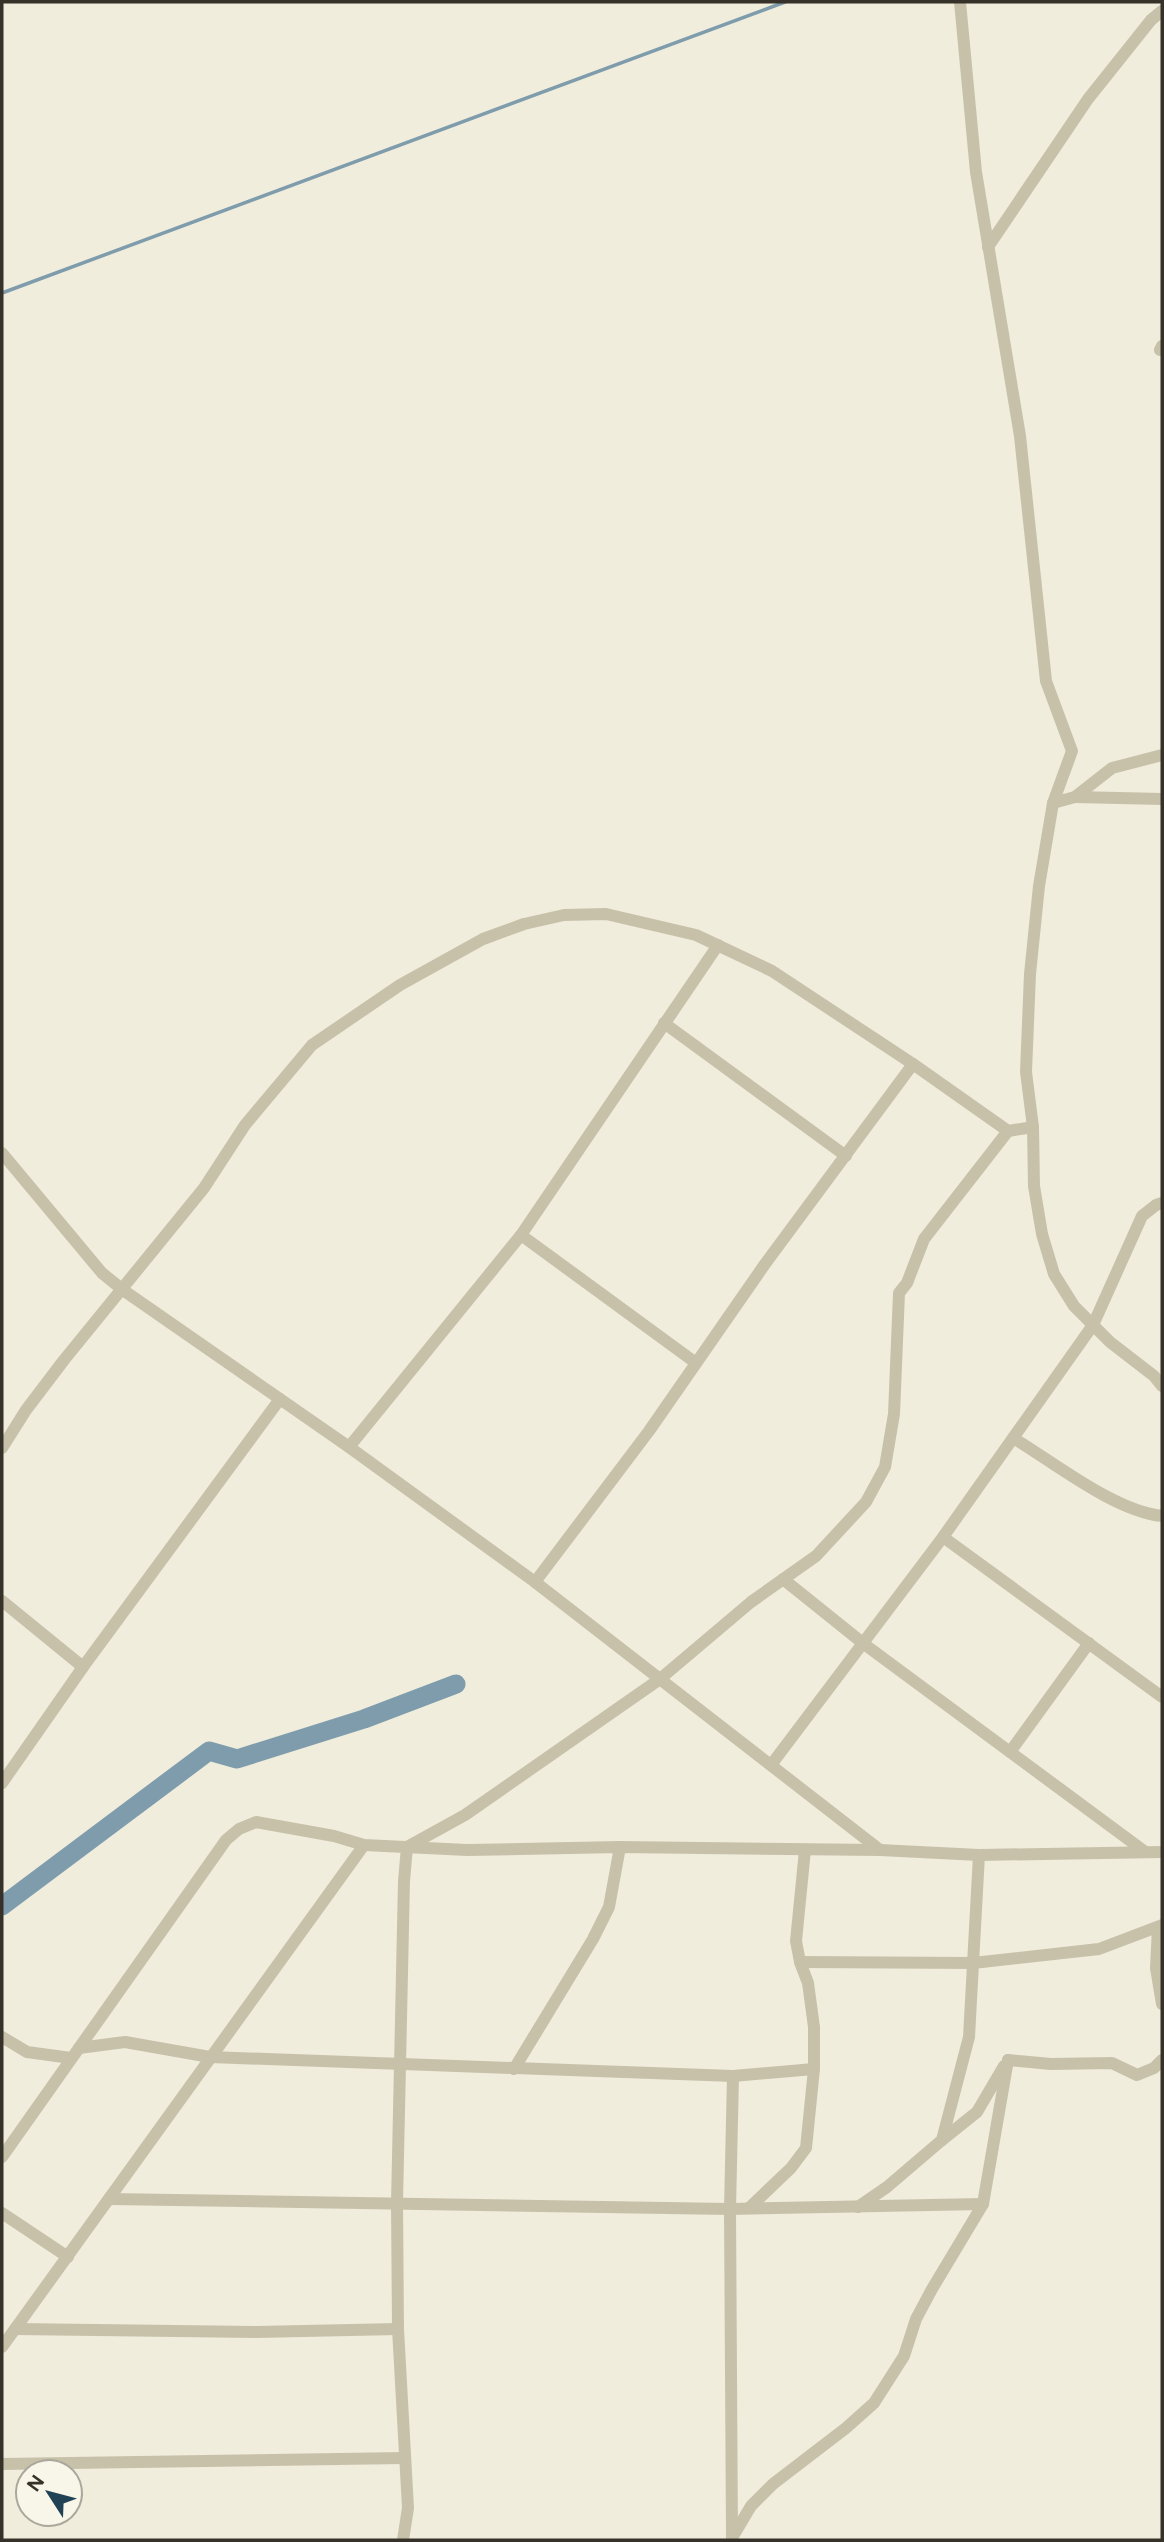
<svg xmlns="http://www.w3.org/2000/svg" width="1164" height="2542" font-family="Figtree,sans-serif">
<style>
.lines{fill:none;stroke-linecap:round;stroke-linejoin:round}
.stream{stroke:#7e9cab;stroke-width:3.5}
.river{stroke:#7e9cab;stroke-width:19}
.minor{stroke:#c8c1aa;stroke-width:12}
</style>
<rect width="100%" height="100%" fill="#f0eddd"/>
<g class="lines">
<polyline class="stream" points="2,293 785,2"/>
<polyline class="river" points="2,1906 209,1751 237,1759 364,1719 456,1684"/>
<g class="minor">
<polyline points="960,2 976,172 1020,436 1046,681 1072,751 1053,803 1039,886 1030,974 1026,1072 1033,1127 1034,1186 1042,1234 1054,1274 1074,1306 1110,1342 1154,1376 1162,1386"/>
<polyline points="988,247 1088,99 1151,20 1162,11"/>
<polyline points="1160,350 1162,346"/>
<polyline points="1075,797 1162,799"/>
<polyline points="1053,803 1075,797 1112,768 1162,755"/>
<polyline points="664,1023 846,1156"/>
<polyline points="2,1153 102,1273 123,1290 349,1447 535,1582 880,1850"/>
<polyline points="521,1235 696,1363"/>
<path d="M1015,1439C1056,1464 1115,1511 1162,1516"/>
<polyline points="349,1447 521,1235 718,945"/>
<polyline points="2,1448 26,1410 64,1360 204,1188 245,1125 312,1045 400,985 483,939 524,924 564,915 606,914 696,935 772,971 913,1064 1008,1131 1033,1127"/>
<polyline points="943,1537 1162,1697"/>
<polyline points="783,1579 864,1644 1144,1851"/>
<polyline points="535,1582 649,1431 765,1264 913,1064"/>
<polyline points="2,1601 83,1667"/>
<polyline points="1010,1752 1089,1643"/>
<polyline points="771,1765 943,1537 1093,1325 1142,1216 1156,1205 1162,1203"/>
<polyline points="2,1783 83,1667 280,1399"/>
<polyline points="1158,1927 1156,1968 1162,2004"/>
<polyline points="800,1962 973,1963 1099,1949 1162,1925"/>
<polyline points="2,2037 27,2052 71,2058"/>
<polyline points="79,2048 125,2042 210,2057 733,2076 814,2069"/>
<polyline points="1008,2060 1051,2064 1112,2063 1137,2075 1154,2068 1162,2060"/>
<polyline points="514,2069 593,1939 609,1907 620,1847"/>
<polyline points="942,2140 977,2112 1004,2066"/>
<polyline points="2,2157 226,1840 239,1829 256,1822 334,1836 364,1845 467,1850 620,1847 880,1850 979,1855 1162,1852"/>
<polyline points="109,2199 730,2209 983,2204"/>
<polyline points="858,2207 887,2187 942,2140 969,2037 979,1855"/>
<polyline points="749,2208 791,2168 806,2148 814,2069 814,2027 808,1983 800,1962 796,1941 805,1850"/>
<polyline points="2,2213 68,2257"/>
<polyline points="15,2329 256,2332 398,2329"/>
<polyline points="2,2347 364,1845"/>
<polyline points="2,2464 405,2458"/>
<polyline points="732,2536 730,2209 733,2076"/>
<polyline points="732,2538 751,2506 773,2484 846,2428 874,2403 904,2356 916,2319 932,2289 983,2204 1008,2060"/>
<polyline points="403,2540 408,2508 398,2329 397,2203 404,1881 407,1847 465,1815 660,1679 751,1602 816,1556 866,1502 885,1467 894,1414 899,1293 907,1283 924,1239 1008,1131"/>
</g>
</g>
<rect width="1164" height="2542" fill="none" stroke="#363129" stroke-width="7"/>
<g transform="translate(49 2493) rotate(306)"><circle r="33" fill="#f8f6e9" stroke="#aaa79c" stroke-width="2"/>
<path d="M0-5L12 26L0 18L-12 26Z" fill="#214154"/>
<text y="-10" font-size="19" font-weight="bold" text-anchor="middle" fill="#363129">N</text>
</g>
</svg>
